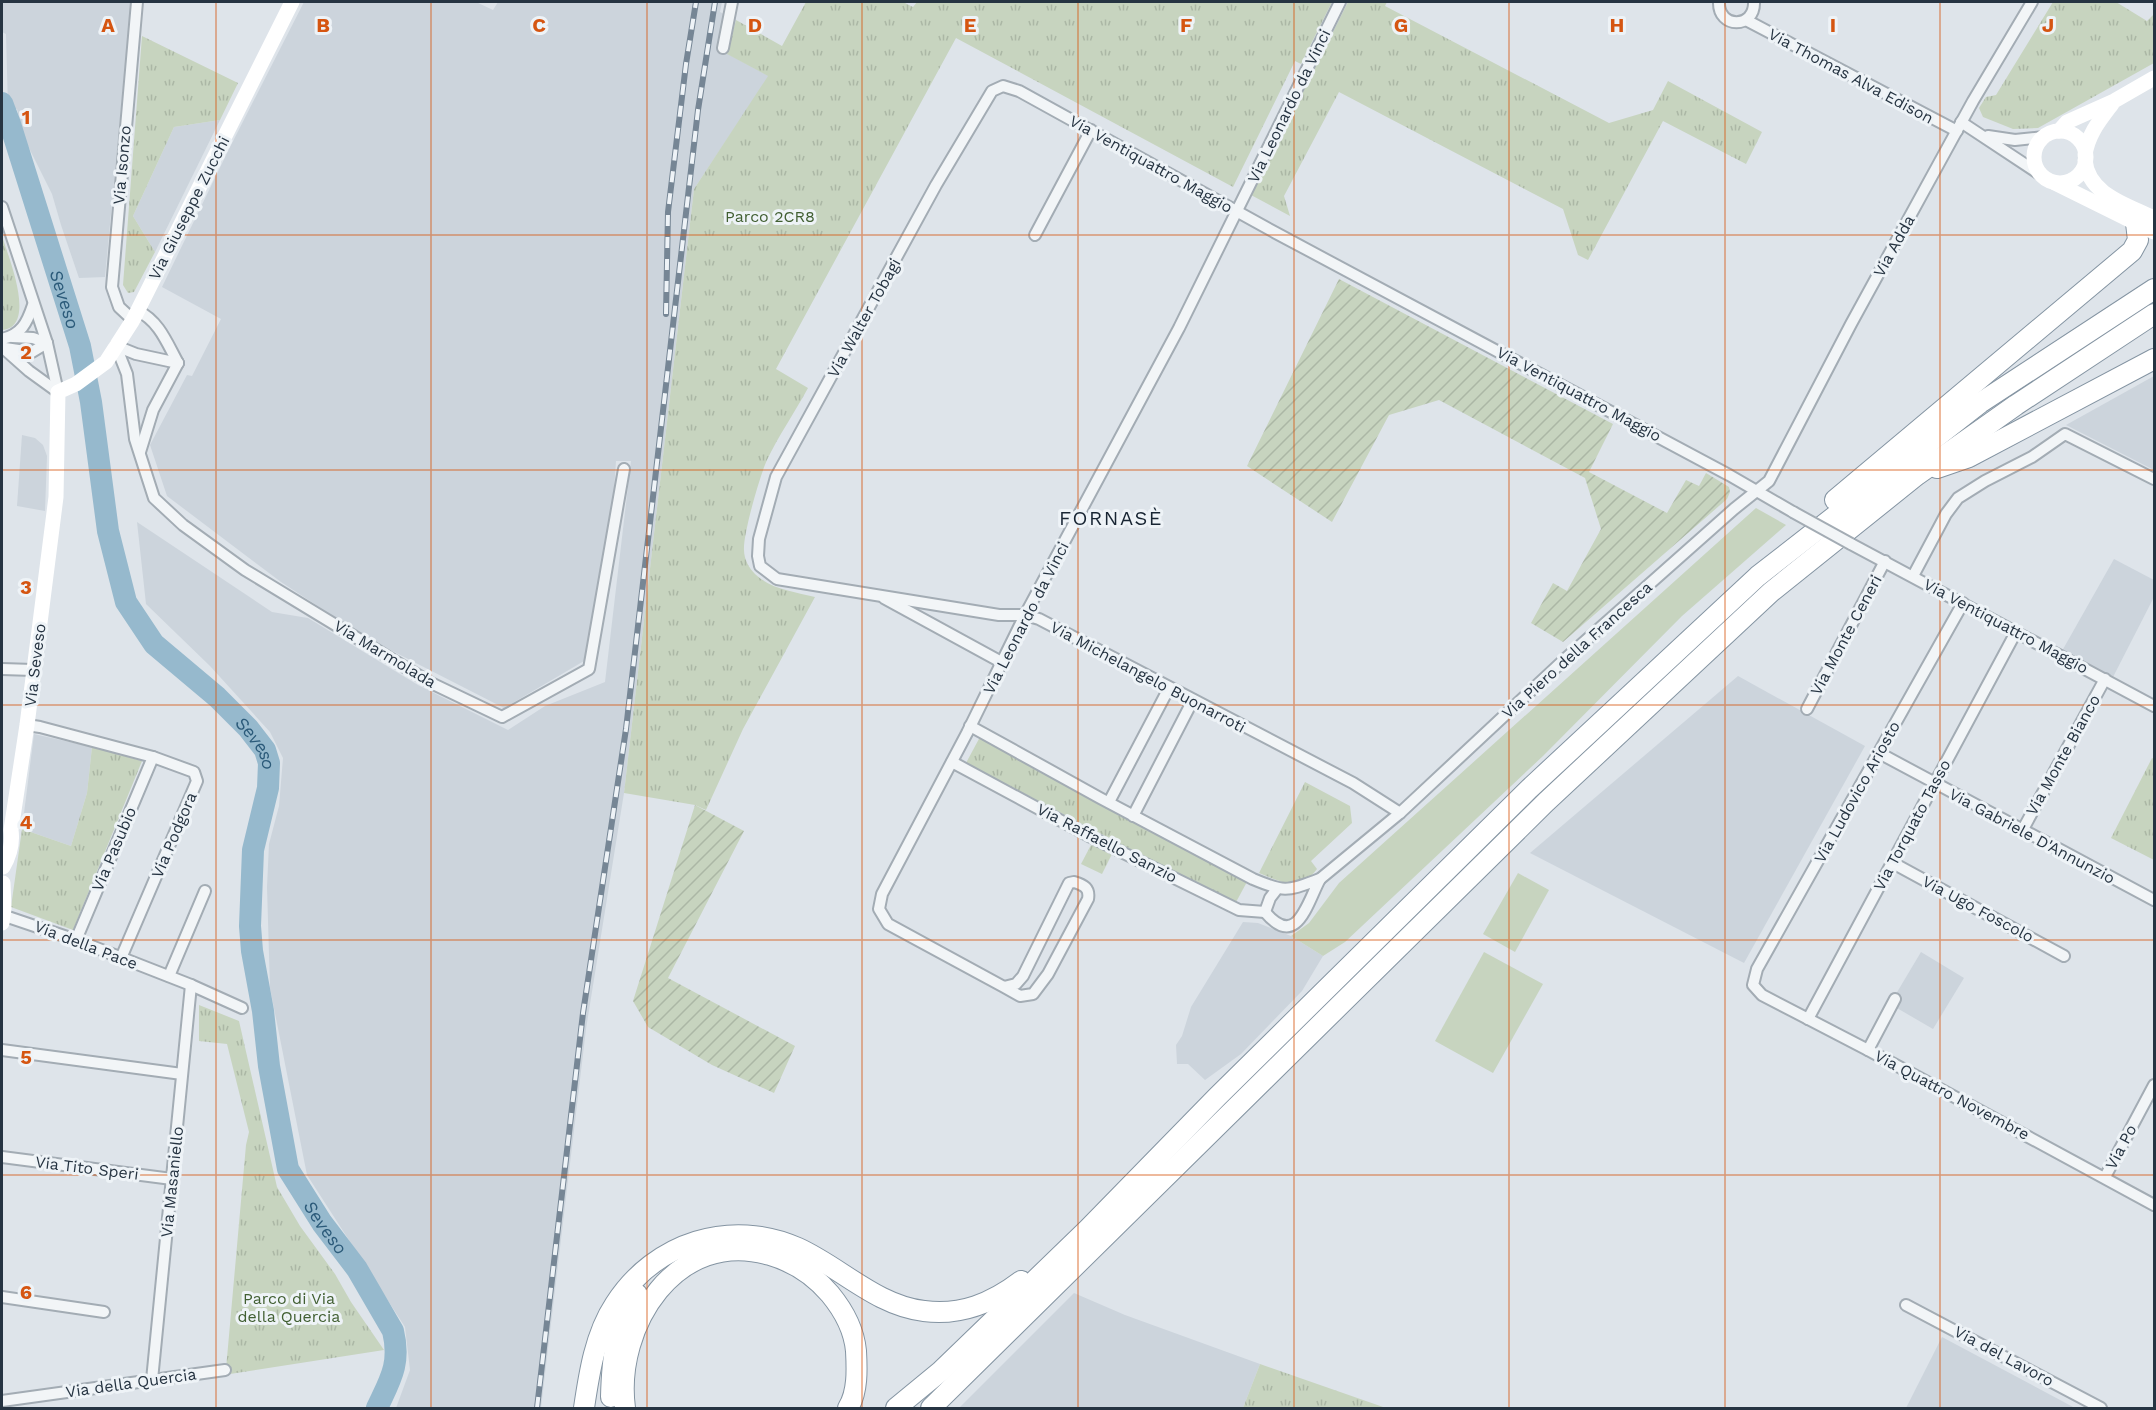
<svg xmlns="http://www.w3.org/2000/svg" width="2156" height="1410" font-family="'Work Sans',sans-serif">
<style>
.built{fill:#ccd4dc}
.grass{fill:#c7d4bf}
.park{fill:url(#park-tufts)}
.garden{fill:url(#garden-furrows)}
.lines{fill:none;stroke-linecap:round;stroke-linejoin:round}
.river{stroke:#96b9cd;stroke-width:22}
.street-casing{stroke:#a3acb4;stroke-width:14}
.highway-casing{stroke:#8494a2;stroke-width:22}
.street{stroke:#f2f5f7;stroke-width:10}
.secondary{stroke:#fff;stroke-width:15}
.highway{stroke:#fff;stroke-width:20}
.rail-casing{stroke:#768695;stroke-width:6}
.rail{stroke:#eef3f7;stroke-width:4;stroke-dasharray:11;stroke-linecap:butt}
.street-bridge-casing{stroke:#a3acb4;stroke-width:14;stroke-linecap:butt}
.street-bridge{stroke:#f2f5f7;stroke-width:10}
.grid{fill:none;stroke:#d55511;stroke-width:1.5;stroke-opacity:0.55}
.labels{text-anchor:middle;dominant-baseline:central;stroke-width:6;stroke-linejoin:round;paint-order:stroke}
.street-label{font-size:16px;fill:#263442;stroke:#eef3f7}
.park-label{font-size:16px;fill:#415f32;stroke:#eef3f7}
.water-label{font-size:18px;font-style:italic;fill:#2c5b7a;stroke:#eef3f7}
.quarter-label{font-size:20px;letter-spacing:1.5px;fill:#182533;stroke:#eef3f7}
.grid-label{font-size:20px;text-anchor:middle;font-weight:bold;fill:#d55511;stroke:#eef3f7;stroke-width:6;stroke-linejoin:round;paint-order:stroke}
</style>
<defs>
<pattern id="park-tufts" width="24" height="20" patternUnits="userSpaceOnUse" patternTransform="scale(1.5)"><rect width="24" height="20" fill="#c7d4bf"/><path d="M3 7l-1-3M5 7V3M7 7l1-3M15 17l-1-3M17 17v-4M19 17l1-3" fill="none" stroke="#abb7a5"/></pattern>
<pattern id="garden-furrows" width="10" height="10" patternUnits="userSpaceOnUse" patternTransform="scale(1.5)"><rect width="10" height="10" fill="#c7d4bf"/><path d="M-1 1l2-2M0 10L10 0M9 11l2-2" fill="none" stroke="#abb7a5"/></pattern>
</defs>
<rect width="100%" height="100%" fill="#dee4ea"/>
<g class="built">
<polygon points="2,2 131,2 105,277 79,278 61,225 52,194 24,138 17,109 8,108 6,34 2,32"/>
<polygon points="304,2 476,2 493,10 498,2 722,2 720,12 736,20 728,54 769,76 694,189 624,793 586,1029 541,1408 396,1408 410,1370 405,1327 307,1175 270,988 267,887 269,844 279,806 283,758 270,732 210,666 146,604 137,522 272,612 308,618 418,685 508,730 545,706 605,682 631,461 616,461 614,491 584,661 504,708 365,637 281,582 167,496 150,445 187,375 192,376 221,319 162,287 228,151"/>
<polygon points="220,120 155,252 133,216 174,127"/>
<polygon points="2154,376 2154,470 2066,425"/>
<polygon points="22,435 35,438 43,445 47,456 45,511 17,506"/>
<polygon points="2114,559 2154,580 2154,597 2112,679 2062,651"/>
<polygon points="1738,676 1865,746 1744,963 1530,853"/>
<polygon points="34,734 92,747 87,793 71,846 22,829"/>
<polygon points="1243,922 1258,923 1291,936 1323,956 1302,991 1241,1054 1205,1080 1188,1064 1177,1064 1176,1045 1182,1036 1191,1007"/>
<polygon points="1921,952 1964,978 1933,1029 1890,1004"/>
<polygon points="1074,1293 1125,1315 1260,1364 1243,1408 959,1408"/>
<polygon points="1942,1337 2075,1408 1906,1408"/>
</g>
<g class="grass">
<polygon points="1756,508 1786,525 1682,616 1543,756 1345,942 1323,956 1291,936 1309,923 1339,883"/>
<polygon points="1518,873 1549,890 1515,952 1483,934"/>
<polygon points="1484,952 1543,984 1493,1073 1435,1041"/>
</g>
<g class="park">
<path d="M806,2H903L913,7L917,2H1332L1301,64L1295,61L1233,187L956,38L776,369L808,388C795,412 779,435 767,460C760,475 743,534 744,550C744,559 749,568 755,574C770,589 795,592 815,597L743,729L706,810L695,805L624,793L694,189L768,76L727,54L736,20L782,46Z"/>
<polygon points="1348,2 1387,2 1385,6 1609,123 1653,110 1668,81 1762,132 1746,164 1663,121 1588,260 1578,255 1563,209 1339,92 1284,196 1290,216 1251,195"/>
<polygon points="2053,2 2116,2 2147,21 2154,14 2154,63 2038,128 2013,129 1983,117 1979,108 1986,97 1996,95"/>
<polygon points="142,36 238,83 220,120 174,127 133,216 155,252 134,292 128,293 123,285"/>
<path d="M2,236C8,256 38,327 2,330Z"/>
<polygon points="980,737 1248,880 1235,904 966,763"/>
<polygon points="92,747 142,761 73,930 11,907 22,829 71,846 87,793"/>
<polygon points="2152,758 2154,759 2154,860 2111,838"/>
<path d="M1305,782L1350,806L1352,823L1311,861L1317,869C1299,893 1282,882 1259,873Z"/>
<polygon points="1092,843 1112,854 1102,874 1081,864"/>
<polygon points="199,1005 239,1021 277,1187 300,1226 335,1274 351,1302 384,1350 230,1374 226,1369 246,1145 249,1132 227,1044 199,1041"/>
<polygon points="1260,1364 1386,1408 1243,1408"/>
</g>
<g class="garden">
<polygon points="1339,279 1613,424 1589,472 1667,513 1686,480 1699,486 1706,473 1729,487 1730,492 1727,499 1563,642 1531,623 1553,583 1567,591 1601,529 1585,478 1439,400 1389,415 1332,522 1247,466"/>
<polygon points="695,805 744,831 668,978 795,1046 774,1093 712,1065 648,1027 633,1001"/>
</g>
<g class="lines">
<path class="river" id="s1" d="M2,103L10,124L80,346L91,402L108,531L126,602L154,644L217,697L248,728L265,750L269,763L268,788L253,850L250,926L252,951L263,1011L269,1066L288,1169L322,1223L357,1269L393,1331C401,1364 390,1380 377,1408"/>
<g class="street-casing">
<g id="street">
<path d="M1719,2C1718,29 1755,29 1754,2"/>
<polyline points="1746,20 1957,131"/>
<polyline points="723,48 732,2"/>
<polyline points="1961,122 2041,175"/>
<polyline points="1988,136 2015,140 2044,137"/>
<polyline points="2,207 47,343 58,392"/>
<polyline points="1035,235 1091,130"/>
<path d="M138,311C159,321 167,343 178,363"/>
<polyline points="133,320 119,307 112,287 137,2"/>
<polyline points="12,337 33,338 47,343"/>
<path d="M2,339C21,335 27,323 33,305"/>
<polyline points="116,346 127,374 135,439 154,498 183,525 245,570 431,683 502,717 589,669 624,469"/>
<polyline points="116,346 136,354 178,363"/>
<polyline points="2,347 29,371 58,392"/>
<polyline points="5,348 32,352 47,343"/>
<polyline points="140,452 153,410 178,363"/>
<polyline points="1851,544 2154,706"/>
<polyline points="1913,576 1946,514 1958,498 1985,481 2032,457 2065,434 2154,479"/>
<polyline points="884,598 1003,663"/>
<polyline points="1963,603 1757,969 1753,985 1762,995 1868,1050 2154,1205"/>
<polyline points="2,669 33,670"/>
<polyline points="1807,709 1885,561"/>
<polyline points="27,725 40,727 153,757 194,772 197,781 121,958"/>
<path d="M970,726L1100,798L1253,879C1286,893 1287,891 1320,879C1307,903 1297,950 1265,912L1270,898L1277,889"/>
<polyline points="1879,753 2154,900"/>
<polyline points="952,762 1091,837 1239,910 1265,912"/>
<polyline points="1109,802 1169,688"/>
<polyline points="1400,813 1353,783 1039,619 1025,615 999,615 777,579 760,566 758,556 759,539 776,477 936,185 992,91 1003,86 1019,91 1276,233 1729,475 1793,512"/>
<polyline points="1133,816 1193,700"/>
<polyline points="2022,831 2105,679"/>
<polyline points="1891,862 2064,956"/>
<polyline points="1320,879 1400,813 1565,659 1734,509 1769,481 1851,324 1973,101 2032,2"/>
<polyline points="2,915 76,940 191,985 242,1008"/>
<polyline points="76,940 153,757"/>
<polyline points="169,976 205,891"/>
<path d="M1004,987L1016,984L1023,976L1069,883L1074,882C1084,885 1090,888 1088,899L1048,974L1033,994L1020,996L1004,987L888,924L879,909L882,894L967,733L1025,615L1179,328L1340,2"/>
<polyline points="1808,1019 2016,632"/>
<polyline points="2,1050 182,1074"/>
<polyline points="1868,1050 1895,999"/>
<polyline points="2,1157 172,1179"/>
<polyline points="2105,1177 2154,1085"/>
<polyline points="2,1297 104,1312"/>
<polyline points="1906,1305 2101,1408"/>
<polyline points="152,1380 191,985"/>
<polyline points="2,1401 225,1370"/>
</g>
</g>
<g class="highway-casing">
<g id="highway">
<polyline points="1937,468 1969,457 2154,359"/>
<polyline points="1835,500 2132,251 2138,240 2136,223"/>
<path d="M611,1397C612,1357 615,1329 637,1294"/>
<path d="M584,1408C589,1374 595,1334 615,1304C655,1242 731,1218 798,1248C840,1267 877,1306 924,1311C961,1316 992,1303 1021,1281"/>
<path d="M625,1408C614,1326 677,1227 770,1255C794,1262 813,1274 830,1294C844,1311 854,1329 856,1351C857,1369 858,1392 848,1408"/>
<polyline points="896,1408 941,1371 1087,1230 1217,1097 1529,789 1758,576 1980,403 2154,289"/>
<polyline points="931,1408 1546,802 1771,592 1917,475 2016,405 2154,314"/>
</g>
</g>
<use href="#street" class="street"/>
<g class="secondary">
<polyline points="2059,131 2067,122 2114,101 2154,78"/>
<circle cx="2060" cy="157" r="26"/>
<path d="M2085,155C2088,134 2100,120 2112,104"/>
<path d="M2085,160C2088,195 2128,205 2154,218"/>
<polyline points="2055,183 2154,232"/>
<path d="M3,867C10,855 13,844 11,830L27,725L56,497L58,392L76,384L106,362L133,320L292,2"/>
<polyline points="2,923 4,909 3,883"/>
</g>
<use href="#highway" class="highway"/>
<g class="rail-casing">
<g id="rail">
<polyline points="666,314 668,212 686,64 696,2"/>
<polyline points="537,1408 583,1013 626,729 698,110 715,2"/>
</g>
</g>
<use href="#rail" class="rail"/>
<g class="street-bridge-casing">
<polyline id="street-bridge" points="1793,512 1851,544"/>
</g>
<use href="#street-bridge" class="street-bridge"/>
</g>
<path class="grid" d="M216,2V1408M431,2V1408M647,2V1408M862,2V1408M1078,2V1408M1294,2V1408M1509,2V1408M1725,2V1408M1940,2V1408M2,235H2154M2,470H2154M2,705H2154M2,940H2154M2,1175H2154"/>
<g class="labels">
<g class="street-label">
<text transform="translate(1851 76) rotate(28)">Via Thomas Alva Edison</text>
<text transform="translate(1289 106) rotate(-64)">Via Leonardo da Vinci</text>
<text transform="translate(1151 164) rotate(29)">Via Ventiquattro Maggio</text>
<text transform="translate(122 165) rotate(-85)">Via Isonzo</text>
<text transform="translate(189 208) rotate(-63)">Via Giuseppe Zucchi</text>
<text transform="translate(1894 246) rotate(-61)">Via Adda</text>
<text transform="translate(864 318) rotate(-61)">Via Walter Tobagi</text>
<text transform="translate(1579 394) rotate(28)">Via Ventiquattro Maggio</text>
<text transform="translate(1026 618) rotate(-63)">Via Leonardo da Vinci</text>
<text transform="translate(2006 626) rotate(28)">Via Ventiquattro Maggio</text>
<text transform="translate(1846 635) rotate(-62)">Via Monte Ceneri</text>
<text transform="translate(1577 650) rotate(-42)">Via Piero della Francesca</text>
<text transform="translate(385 654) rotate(31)">Via Marmolada</text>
<text transform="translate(35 665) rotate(-83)">Via Seveso</text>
<text transform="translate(1148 677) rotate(28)">Via Michelangelo Buonarroti</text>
<text transform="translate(2063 755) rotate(-61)">Via Monte Bianco</text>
<text transform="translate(1857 792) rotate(-61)">Via Ludovico Ariosto</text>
<text transform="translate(1912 825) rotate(-62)">Via Torquato Tasso</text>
<text transform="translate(174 835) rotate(-67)">Via Podgora</text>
<text transform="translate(2032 836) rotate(28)">Via Gabriele D'Annunzio</text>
<text transform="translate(1107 843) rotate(27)">Via Raffaello Sanzio</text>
<text transform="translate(114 849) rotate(-67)">Via Pasubio</text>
<text transform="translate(1978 909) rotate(28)">Via Ugo Foscolo</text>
<text transform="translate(86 945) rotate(21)">Via della Pace</text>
<text transform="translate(1952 1095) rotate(28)">Via Quattro Novembre</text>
<text transform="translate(2121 1147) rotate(-62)">Via Po</text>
<text transform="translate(87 1168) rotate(7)">Via Tito Speri</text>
<text transform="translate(172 1182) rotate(-84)">Via Masaniello</text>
<text transform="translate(2004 1356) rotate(28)">Via del Lavoro</text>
<text transform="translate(131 1383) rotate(-8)">Via della Quercia</text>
</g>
<g class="park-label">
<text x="770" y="216">Parco 2CR8</text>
<text x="289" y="1298">Parco di Via<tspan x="289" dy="18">della Quercia</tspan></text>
</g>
<g class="water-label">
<text stroke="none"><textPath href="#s1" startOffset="206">Seveso</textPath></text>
<text stroke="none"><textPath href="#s1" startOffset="710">Seveso</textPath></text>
<text stroke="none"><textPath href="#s1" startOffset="1214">Seveso</textPath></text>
</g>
<g class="quarter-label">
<text x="1111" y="518">FORNASÈ</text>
</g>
</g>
<g class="grid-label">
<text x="108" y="32">A</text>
<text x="323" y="32">B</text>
<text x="539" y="32">C</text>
<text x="755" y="32">D</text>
<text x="970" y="32">E</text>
<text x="1186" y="32">F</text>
<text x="1401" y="32">G</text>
<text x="1617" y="32">H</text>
<text x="1833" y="32">I</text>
<text x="2048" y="32">J</text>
<text x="26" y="124">1</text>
<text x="26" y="359">2</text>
<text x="26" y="594">3</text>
<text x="26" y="829">4</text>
<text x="26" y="1064">5</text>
<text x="26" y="1299">6</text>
</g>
<rect width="2156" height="1410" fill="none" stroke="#263442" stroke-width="6"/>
</svg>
